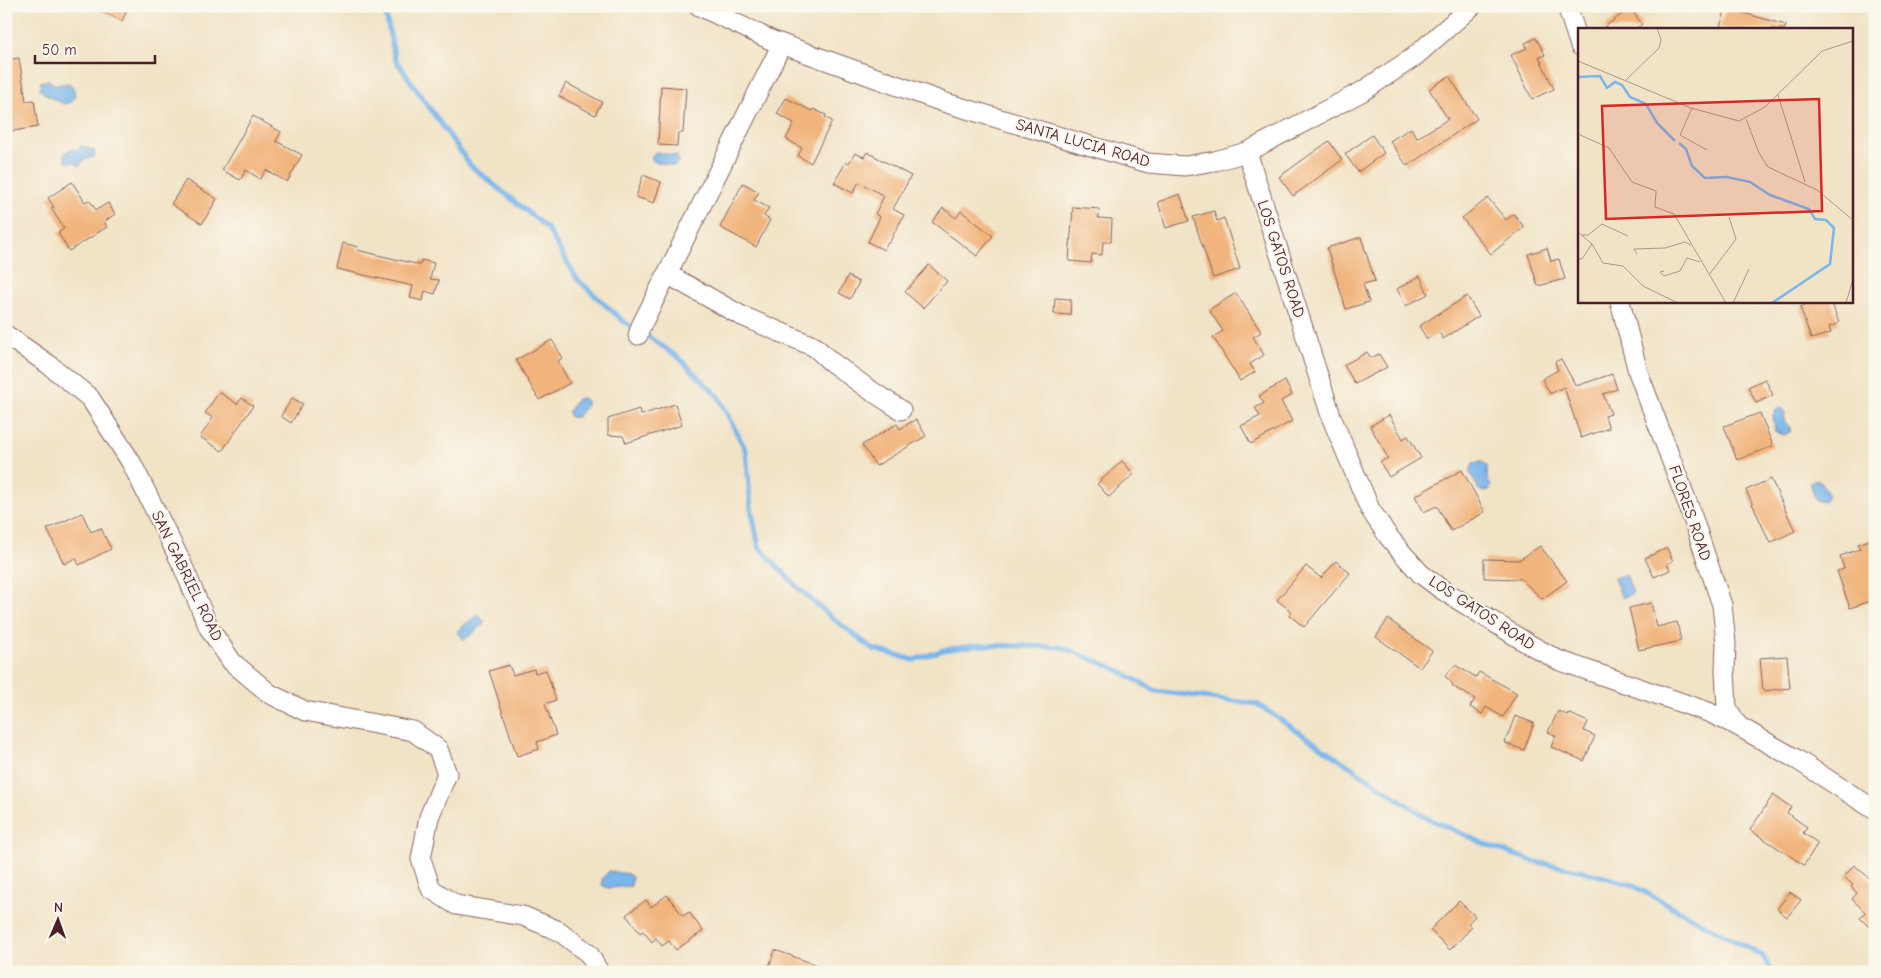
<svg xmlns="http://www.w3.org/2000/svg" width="1881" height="978" font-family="'Comic Neue',sans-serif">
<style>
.water{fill:#79b6eb;stroke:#626a8b}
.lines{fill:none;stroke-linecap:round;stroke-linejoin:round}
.stream{stroke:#79b6eb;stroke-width:5}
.building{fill:#f1b47c}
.minor-casing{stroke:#846461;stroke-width:21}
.minor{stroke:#fff;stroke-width:19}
.labels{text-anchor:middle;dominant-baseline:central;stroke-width:4.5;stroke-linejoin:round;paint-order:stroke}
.street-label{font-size:16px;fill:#4a1f2b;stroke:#fbf7ec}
.inset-river{fill:none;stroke:#79b6eb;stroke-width:2.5}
.inset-road{fill:none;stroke:#ae9588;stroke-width:1}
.view{fill:#d62828;fill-opacity:0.15;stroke:#d62828;stroke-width:2.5}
.inset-edge{fill:none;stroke:#4a1f2b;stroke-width:2.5}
</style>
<rect width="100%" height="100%" fill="#fbf7ec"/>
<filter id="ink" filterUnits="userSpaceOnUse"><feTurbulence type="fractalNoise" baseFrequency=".02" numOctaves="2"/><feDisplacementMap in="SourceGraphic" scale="10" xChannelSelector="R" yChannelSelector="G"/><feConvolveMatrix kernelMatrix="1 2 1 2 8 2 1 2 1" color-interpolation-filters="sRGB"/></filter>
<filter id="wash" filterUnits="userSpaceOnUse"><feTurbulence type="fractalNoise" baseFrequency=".0096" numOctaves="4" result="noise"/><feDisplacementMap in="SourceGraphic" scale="20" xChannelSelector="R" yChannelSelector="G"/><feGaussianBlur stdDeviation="1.12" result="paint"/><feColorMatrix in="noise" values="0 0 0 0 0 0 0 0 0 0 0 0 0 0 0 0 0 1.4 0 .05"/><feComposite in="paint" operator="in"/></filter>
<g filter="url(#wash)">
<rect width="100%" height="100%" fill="#f1e3c6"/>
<g class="water">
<path d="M48,80L56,85L69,83C75,88 76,93 73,101L64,104C55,99 46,97 40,89L41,82Z"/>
<polygon points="81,146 94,150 95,153 94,157 86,159 79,166 74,162 68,162 65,160 65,153 69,150 78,150"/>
<polygon points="655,152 677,156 678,161 675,166 653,161 651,158"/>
<polygon points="583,398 586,400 586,406 577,417 570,417 568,412 577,399"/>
<polygon points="1781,408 1785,411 1784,421 1791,427 1790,432 1784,435 1775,432 1773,415 1777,409"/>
<polygon points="1482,462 1487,466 1487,478 1491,486 1489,490 1484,492 1479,490 1470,472 1473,463"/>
<polygon points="1813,480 1819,480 1828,494 1824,502 1816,500 1810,483"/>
<polygon points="1626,574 1633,593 1622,598 1614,578"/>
<polygon points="478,614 485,623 464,640 457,631"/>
<polygon points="609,871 628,874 632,877 631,886 608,888 602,885 602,879"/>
</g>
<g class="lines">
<g class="stream">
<polyline points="384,6 395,59 470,165 547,228 577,279 623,321 635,329"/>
<polyline points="643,333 678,357 718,396 746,451 751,508 759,547 798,588 830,616 873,649 914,660 943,650 979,645 1062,647 1114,668 1156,691 1257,704 1427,818 1492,847 1536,862 1579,870 1630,884 1763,956 1771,972"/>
</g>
</g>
<g id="blocks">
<g class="building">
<polygon points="92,6 129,6 122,21"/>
<polygon points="1630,8 1642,24 1636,29 1602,29"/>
<polygon points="1726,8 1786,25 1785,29 1727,29 1720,27"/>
<polygon points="1536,38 1545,55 1539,57 1554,89 1532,99 1511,55 1527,48 1525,43"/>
<polygon points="19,58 26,101 34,100 38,127 6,132 6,60"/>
<polygon points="1449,76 1477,119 1407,166 1390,141 1411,128 1417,138 1448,119 1429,89"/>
<polygon points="566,83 602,102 595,115 559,96"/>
<polygon points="661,86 686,88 683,133 678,133 677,146 658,145"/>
<polygon points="786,98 812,111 813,109 826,115 825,117 832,121 811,163 798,156 802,148 786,139 794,123 777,114"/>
<polygon points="253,116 281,132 276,141 302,155 287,182 266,170 260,179 246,170 240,180 222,170"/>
<polygon points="1372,135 1384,153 1358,172 1345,154"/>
<polygon points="1329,141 1342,160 1293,196 1279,177"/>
<polygon points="867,152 911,176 893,209 904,215 889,243 887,243 884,250 868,242 880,217 875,214 884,196 859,182 853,193 834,183 846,162 849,163 855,153 864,157"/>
<polygon points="643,175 661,182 654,203 636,197"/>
<polygon points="186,180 217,199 202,224 171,204"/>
<polygon points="72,182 85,202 89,200 96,210 108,203 115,214 104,222 107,227 69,251 58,233 64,229 51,208 54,207 48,198"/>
<polygon points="743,183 759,192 754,200 769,208 764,216 770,220 756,247 720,227"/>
<polygon points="1180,194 1189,221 1166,228 1158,202"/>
<polygon points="1488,198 1506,220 1514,214 1524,227 1491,254 1462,218"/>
<polygon points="1073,207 1099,209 1098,218 1112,219 1111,242 1103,242 1102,255 1092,254 1091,263 1069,261"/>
<polygon points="943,208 956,218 961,211 993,236 977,256 932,222"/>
<polygon points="1214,211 1217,221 1224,218 1240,269 1213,278 1193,217"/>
<polygon points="1361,237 1375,281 1363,284 1369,302 1346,309 1327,248"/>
<polygon points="343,243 358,247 357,250 420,265 421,260 434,263 430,279 439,280 435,294 425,291 423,301 410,298 413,286 337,269"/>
<polygon points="1547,248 1551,261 1559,259 1565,279 1538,286 1528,254"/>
<polygon points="929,265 947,281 923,308 905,292"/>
<polygon points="848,276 859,282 850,299 839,293"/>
<polygon points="1420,276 1428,294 1406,306 1397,289"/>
<polygon points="1236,293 1261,332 1253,337 1264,355 1250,364 1255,372 1240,381 1213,337 1223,331 1209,310"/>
<polygon points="1467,296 1479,316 1443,339 1439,332 1427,339 1419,326"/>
<polygon points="1055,298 1071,299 1070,315 1054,314"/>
<polygon points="1818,301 1831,301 1839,323 1829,327 1831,333 1811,339 1800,307"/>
<polygon points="552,340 563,358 558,361 570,383 539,400 516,360"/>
<polygon points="1367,352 1371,358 1379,354 1387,367 1355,384 1344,365"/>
<polygon points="1561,359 1576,386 1612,374 1617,389 1603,394 1611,414 1605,416 1609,428 1581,438 1564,387 1550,394 1542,379 1558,370 1555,362"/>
<polygon points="1765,379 1773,395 1756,403 1748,387"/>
<polygon points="1285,381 1292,395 1281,401 1292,421 1251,444 1241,426 1260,416 1255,408 1264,403 1259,396"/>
<polygon points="219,392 237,404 242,398 253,406 222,451 200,437 213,418 205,413"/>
<polygon points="292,398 303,404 291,423 281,416"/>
<polygon points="675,404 682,425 626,443 623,436 608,435 608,419 639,409 641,415"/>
<polygon points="1760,413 1773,446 1737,460 1724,426"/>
<polygon points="1389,415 1403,439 1408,436 1421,458 1389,477 1380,462 1388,458 1370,426"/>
<polygon points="916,419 926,436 876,466 862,445 897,424 900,429"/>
<polygon points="1122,461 1134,474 1109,497 1097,484"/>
<polygon points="1462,470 1485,512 1451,531 1437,506 1424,512 1415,496"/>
<polygon points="1771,479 1795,531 1770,543 1746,490"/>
<polygon points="82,513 91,532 101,528 111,549 79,565 76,558 64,564 47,529"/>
<polygon points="1875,538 1875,599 1850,608 1837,571 1844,569 1840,556 1860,549 1858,544"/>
<polygon points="1540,546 1567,581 1542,599 1521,579 1484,578 1484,559 1519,560"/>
<polygon points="1667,548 1673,561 1667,564 1670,570 1654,577 1645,558"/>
<polygon points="1336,561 1350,573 1304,627 1289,615 1292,612 1277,600 1306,566 1321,578"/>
<polygon points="1651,603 1657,627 1677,622 1681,641 1639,650 1629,608"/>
<polygon points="1388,619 1432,651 1420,668 1376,637"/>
<polygon points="1787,656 1790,688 1763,691 1760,658"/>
<polygon points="509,665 513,675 534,669 535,673 546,670 556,700 545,704 556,735 537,742 539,749 517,756 489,671"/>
<polygon points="1455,665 1476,677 1479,672 1517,693 1503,717 1486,707 1482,714 1470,707 1475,699 1452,686 1453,684 1445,676"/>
<polygon points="1558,711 1567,715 1568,713 1588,722 1584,731 1595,736 1584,761 1551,747 1556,736 1548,732"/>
<polygon points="1515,716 1534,723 1524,750 1505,743"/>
<polygon points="1773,795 1791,807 1787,813 1807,827 1803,833 1818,843 1804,865 1750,830"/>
<polygon points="1854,865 1875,883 1875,933 1860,918 1865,912 1852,899 1857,893 1851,887 1853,885 1844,877"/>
<polygon points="1790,892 1801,900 1787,917 1777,909"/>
<polygon points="667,895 683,916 689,912 703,931 676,950 669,941 662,946 656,938 652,942 643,931 640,933 626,915 646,900 651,907"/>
<polygon points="1459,901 1475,916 1468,923 1472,927 1450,950 1430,930"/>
<polygon points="775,950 831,970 831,972 767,972"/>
</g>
</g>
</g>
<g filter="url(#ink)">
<use href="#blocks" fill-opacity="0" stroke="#846461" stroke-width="1"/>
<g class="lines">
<g class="minor-casing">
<g id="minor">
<polyline points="699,6 773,41 943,102 1148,163 1185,166 1215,161 1247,152 1363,91 1414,57 1472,6"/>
<polyline points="1567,6 1580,46"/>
<polyline points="782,44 667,274 740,315 815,347 830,361 867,388 901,410"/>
<polyline points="1247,152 1332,419 1370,509 1388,536 1403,554 1421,574 1441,589 1527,643 1558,660 1708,712 1738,726 1796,759 1875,810"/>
<polyline points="1620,301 1638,372 1689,507 1722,605 1726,643 1725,671 1727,708 1738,726"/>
<polyline points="6,335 48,364 90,398 131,462 181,562 209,628 232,662 270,694 305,711 413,731 438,749 447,774 429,817 421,859 431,889 456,905 523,916 559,931 589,954 599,972"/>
<polyline points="638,335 641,326 667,274"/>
</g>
</g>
<use href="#minor" class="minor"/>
</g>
</g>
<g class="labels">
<g class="street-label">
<text transform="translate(1083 143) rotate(16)">SANTA LUCIA ROAD</text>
<text transform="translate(1281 259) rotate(72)">LOS GATOS ROAD</text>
<text transform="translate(1690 513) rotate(71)">FLORES ROAD</text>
<text transform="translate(187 576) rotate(64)">SAN GABRIEL ROAD</text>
<text transform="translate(1482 613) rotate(33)">LOS GATOS ROAD</text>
</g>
</g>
<g transform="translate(1578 28)">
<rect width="275" height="275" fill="#f1e3c6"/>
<path class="inset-river" d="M0,49L22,48L29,60L37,54L44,57L52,69L68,76L79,95L97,113M101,115L108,121L114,138L127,150L149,149L172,154L192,167L231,181L237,191L248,192L256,200L252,236L194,275"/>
<path class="inset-road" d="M0,33L113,80L161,93L187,79L244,23L275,13M48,52L81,20L83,12L79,0M200,67L227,154M114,80L102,107L129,122M168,91L181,125L190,139L239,162L275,192M0,106L31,120L54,154L78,163L77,179L96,186L148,275M0,204L14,216L25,235L45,238L65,258L100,275M4,207H10L24,196L50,208M59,226L56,221L87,220L107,214L113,217M0,231H4L14,216M86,243L82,244L86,248L102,243L109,230L122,234M131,247L158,211L151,189M155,275L171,241M268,275L275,251"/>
<path class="view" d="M241,71L244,183L28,191L24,78Z"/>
<rect width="275" height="275" class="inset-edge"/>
</g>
<rect width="1881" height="978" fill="none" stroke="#fbf7ec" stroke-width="25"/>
<g transform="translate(58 920) rotate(2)" stroke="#fbf7ec" stroke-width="4" paint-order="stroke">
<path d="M0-4L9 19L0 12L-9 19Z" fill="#4a1f2b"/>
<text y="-8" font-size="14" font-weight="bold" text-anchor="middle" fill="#4a1f2b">N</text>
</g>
<path d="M35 55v8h120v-8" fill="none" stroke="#4a1f2b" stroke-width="2.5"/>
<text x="42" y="55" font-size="15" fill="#4a1f2b" stroke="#fbf7ec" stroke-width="4" paint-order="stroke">50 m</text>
</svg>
